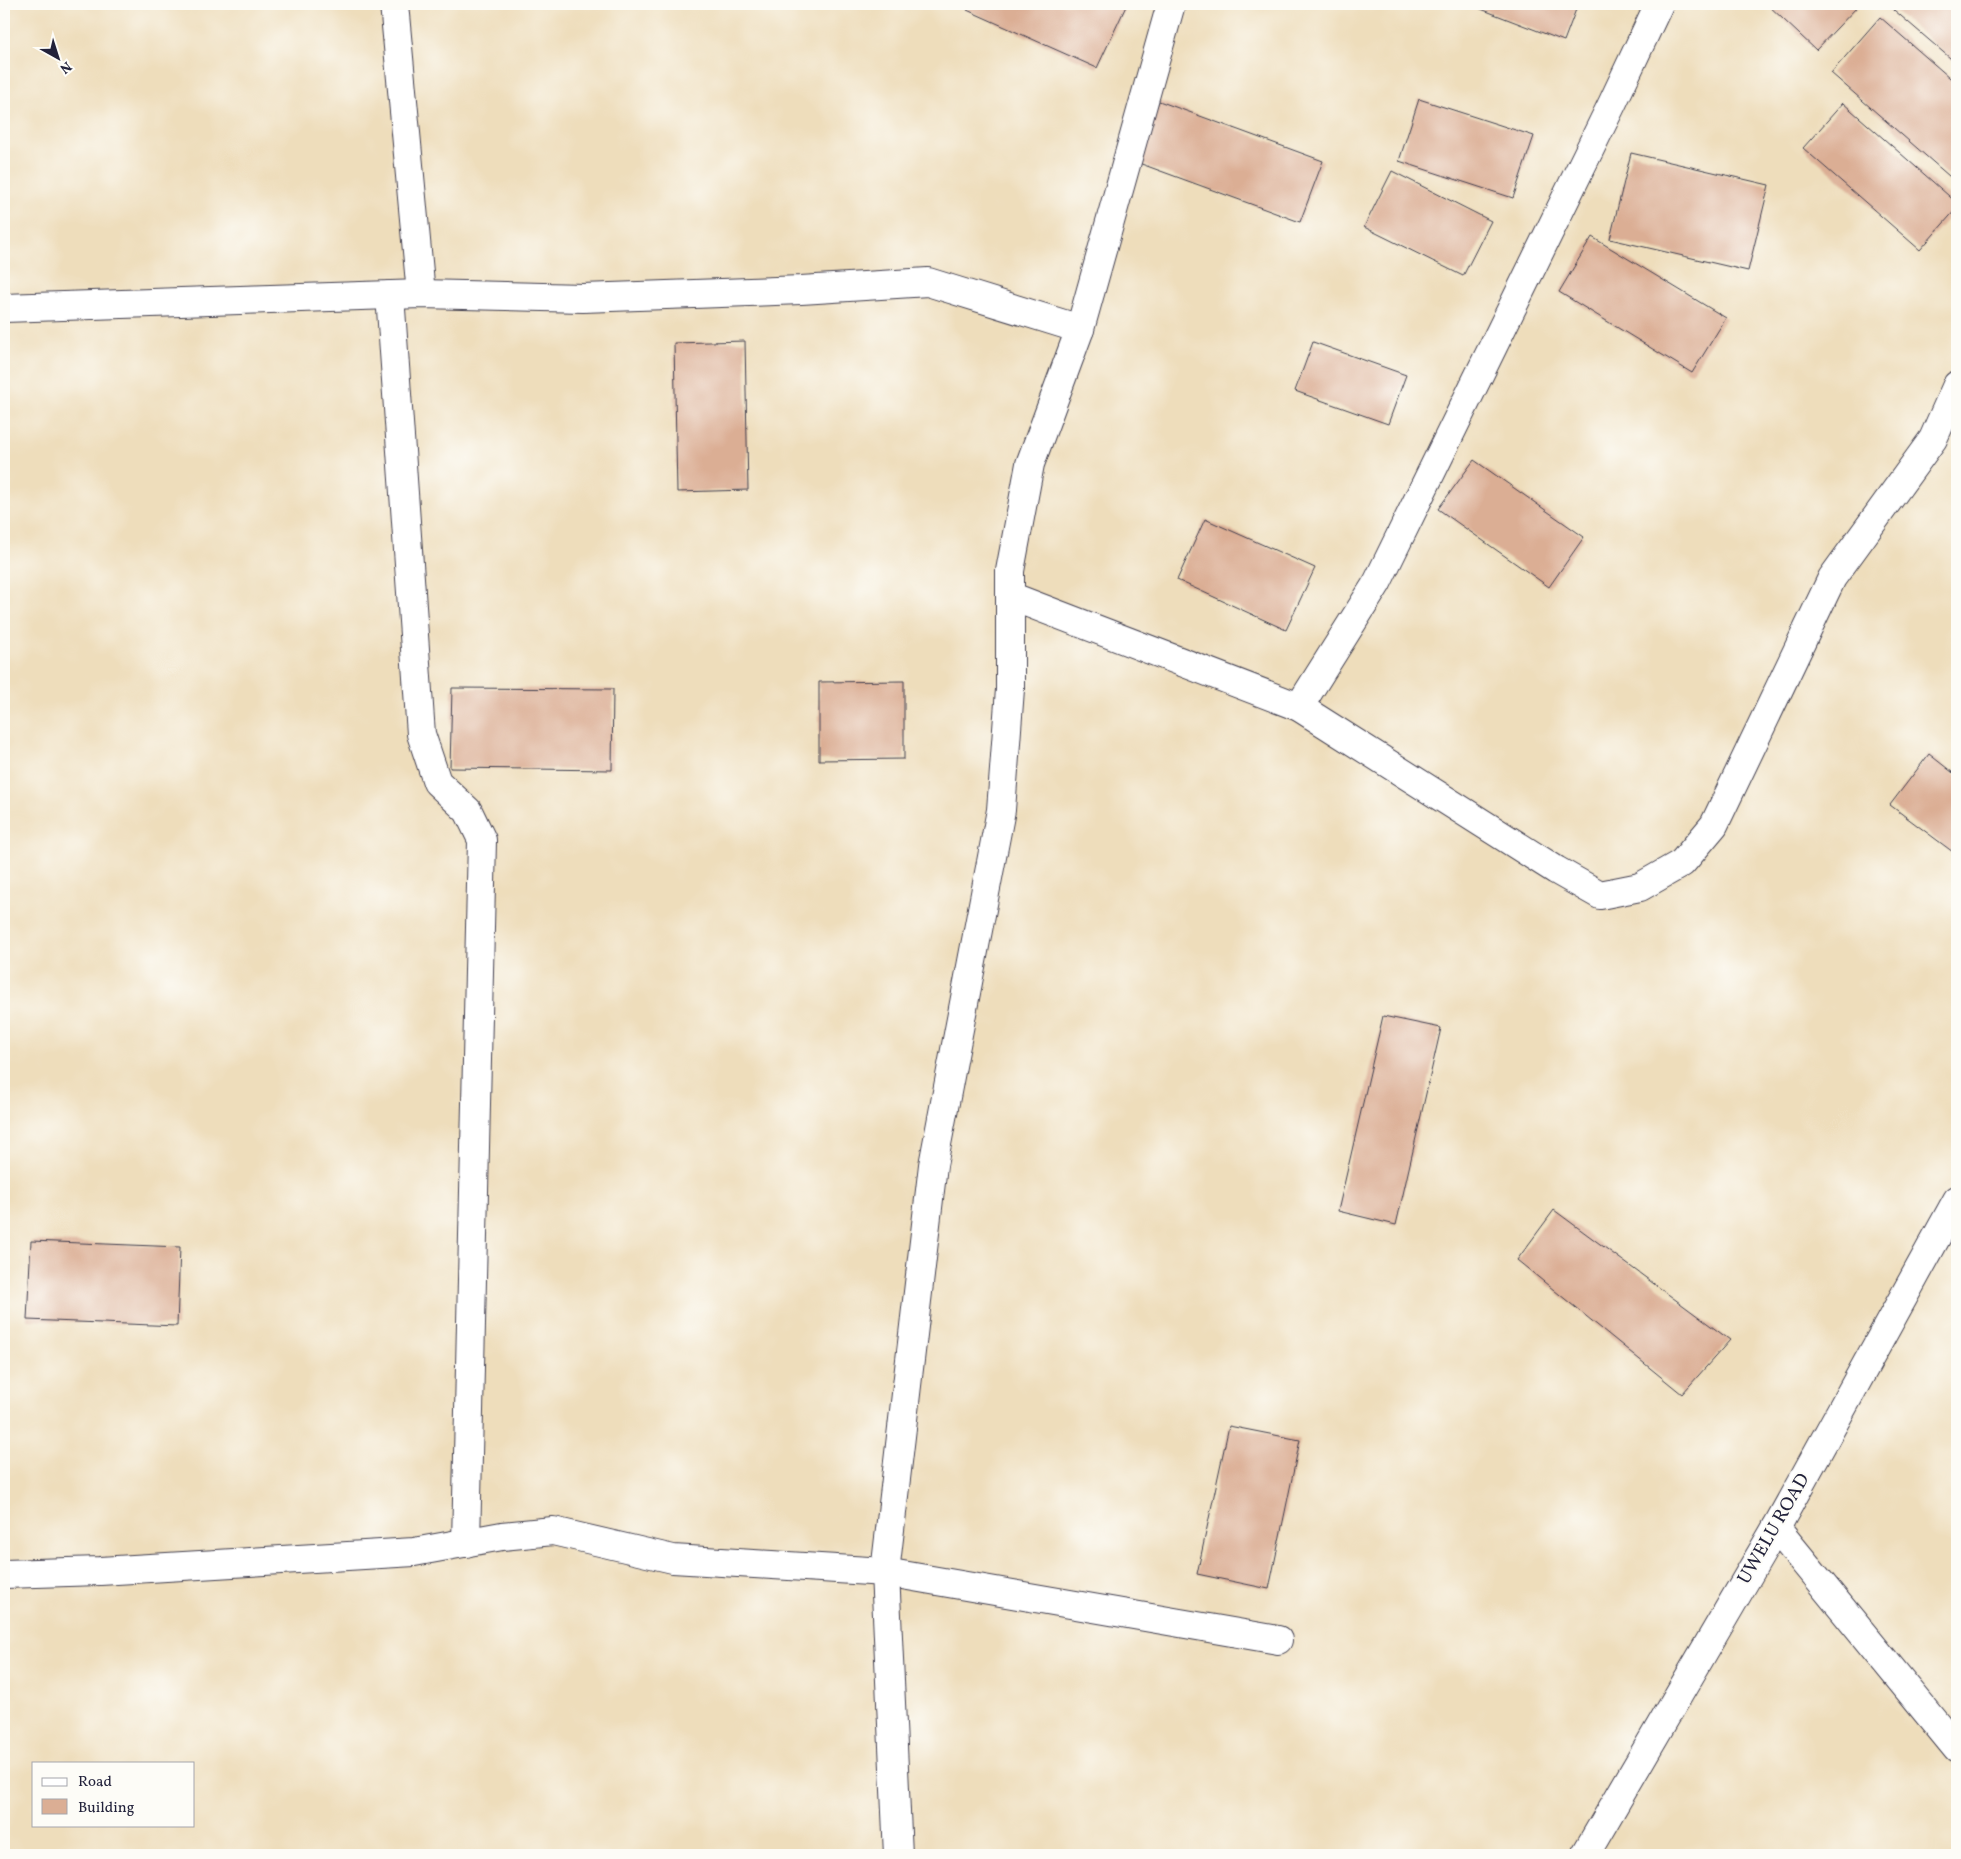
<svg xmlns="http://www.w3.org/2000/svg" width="1961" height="1859" font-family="Vollkorn,serif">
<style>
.building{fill:#dbae94}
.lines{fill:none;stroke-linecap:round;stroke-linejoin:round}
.minor-casing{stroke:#413e4e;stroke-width:30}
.minor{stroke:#fff;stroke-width:28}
.labels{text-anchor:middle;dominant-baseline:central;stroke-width:4;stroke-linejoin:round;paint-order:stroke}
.street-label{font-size:19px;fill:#22223b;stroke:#fdfcf7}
</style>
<rect width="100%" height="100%" fill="#fdfcf7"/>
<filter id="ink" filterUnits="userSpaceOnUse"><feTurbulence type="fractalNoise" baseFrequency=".02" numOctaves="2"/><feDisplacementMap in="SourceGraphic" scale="10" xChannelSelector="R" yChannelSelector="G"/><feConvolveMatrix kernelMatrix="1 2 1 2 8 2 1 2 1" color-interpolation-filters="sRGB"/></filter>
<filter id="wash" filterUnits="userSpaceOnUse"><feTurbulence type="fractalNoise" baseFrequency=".0096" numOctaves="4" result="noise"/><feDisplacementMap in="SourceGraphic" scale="20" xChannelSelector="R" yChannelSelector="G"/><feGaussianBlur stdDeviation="1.12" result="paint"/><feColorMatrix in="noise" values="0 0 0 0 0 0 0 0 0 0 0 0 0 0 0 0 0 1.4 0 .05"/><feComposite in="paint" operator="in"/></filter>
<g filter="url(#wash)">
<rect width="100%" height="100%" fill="#edb"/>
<g id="blocks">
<g class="building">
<polygon points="970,4 1127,4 1097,68 967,10"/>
<polygon points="1468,4 1578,4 1564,41"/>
<polygon points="1767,4 1856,4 1858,6 1816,50"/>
<polygon points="1887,4 1957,4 1957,64"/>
<polygon points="1880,17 1957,84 1957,183 1831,73"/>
<polygon points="1419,99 1534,136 1513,198 1399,161"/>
<polygon points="1159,101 1323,161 1300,222 1136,162"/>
<polygon points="1843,103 1957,203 1957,208 1920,250 1803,148"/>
<polygon points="1631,153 1769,185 1748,271 1610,239"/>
<polygon points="1392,171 1491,221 1463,276 1364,227"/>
<polygon points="1592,237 1726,318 1692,373 1559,292"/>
<polygon points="745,341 748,490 677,492 674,343"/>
<polygon points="1313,342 1406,375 1388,424 1295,391"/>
<polygon points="1474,460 1584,537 1549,587 1438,509"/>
<polygon points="1205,519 1315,568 1286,630 1177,580"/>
<polygon points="904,681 904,759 819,760 819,682"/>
<polygon points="452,688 613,689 612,770 450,768"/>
<polygon points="1929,754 1957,776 1957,855 1890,805"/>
<polygon points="1383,1016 1441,1028 1396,1225 1338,1211"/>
<polygon points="1554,1210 1730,1340 1682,1394 1517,1260"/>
<polygon points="31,1241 180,1247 177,1326 27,1320"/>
<polygon points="1229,1426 1300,1440 1269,1589 1197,1574"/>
</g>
</g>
</g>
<g filter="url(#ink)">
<use href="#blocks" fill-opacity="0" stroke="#413e4e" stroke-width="1"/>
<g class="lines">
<g class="minor-casing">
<g id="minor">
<polyline points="394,4 421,294"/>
<polyline points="390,295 421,734 437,782 468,811 482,840 466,1543"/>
<polyline points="4,308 421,294 583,298 801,290 928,282 1080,329"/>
<polyline points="1010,596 1299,707 1556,870 1600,895 1640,887 1682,863 1714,825 1832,578 1933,439 1957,385"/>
<polyline points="1299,707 1377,583 1612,104 1659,4"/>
<polyline points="1776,1528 1957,1749"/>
<polyline points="4,1574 100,1571 414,1552 502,1536 553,1531 673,1559 885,1572 1278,1640"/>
<polyline points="898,1855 885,1572 933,1165 1001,810 1010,689 1010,571 1030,464 1080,329 1171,4"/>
<polyline points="1585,1855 1776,1528 1957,1200"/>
</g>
</g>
<use href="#minor" class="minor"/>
</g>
</g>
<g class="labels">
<g class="street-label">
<text transform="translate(1774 1529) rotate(-60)">UWELU ROAD</text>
</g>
</g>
<rect width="1961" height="1859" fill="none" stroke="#fdfcf7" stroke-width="20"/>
<rect x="32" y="1762" width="162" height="65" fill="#fdfcf7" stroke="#a5a5ac"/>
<rect x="42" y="1778" width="25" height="8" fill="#ffffff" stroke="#a5a5ac"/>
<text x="78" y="1786" font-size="15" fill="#22223b">Road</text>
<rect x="42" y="1799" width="25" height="15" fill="#dbae94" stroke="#a5a5ac"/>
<text x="78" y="1812" font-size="15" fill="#22223b">Building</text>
<g transform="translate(58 58) rotate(141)" stroke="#fdfcf7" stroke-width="4" paint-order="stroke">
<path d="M0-4L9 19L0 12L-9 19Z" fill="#22223b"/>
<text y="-8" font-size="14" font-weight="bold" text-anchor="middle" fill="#22223b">N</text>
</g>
</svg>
